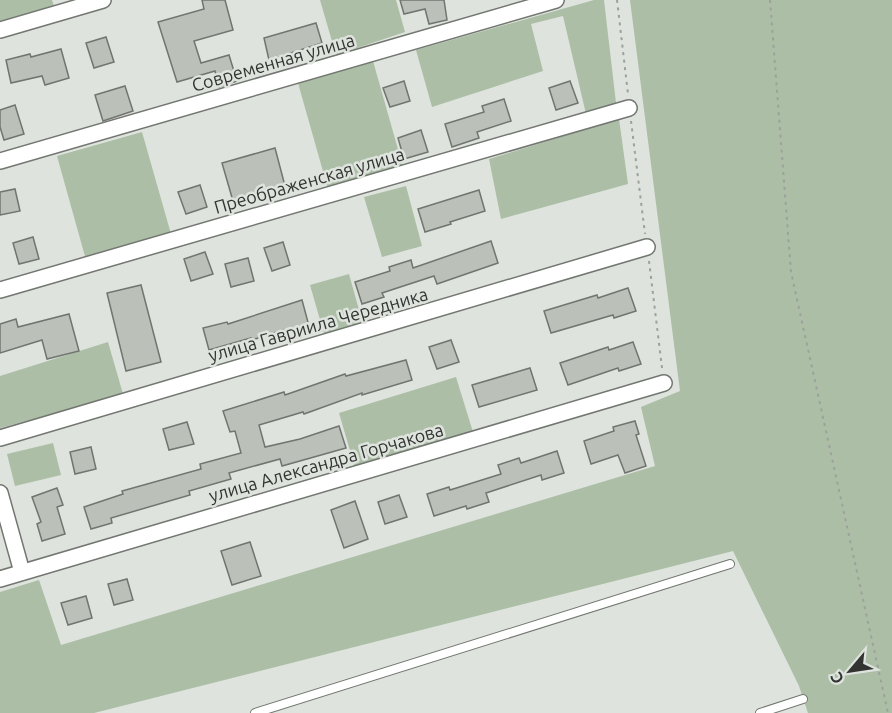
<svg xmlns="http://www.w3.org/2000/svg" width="892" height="713" font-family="Ubuntu,sans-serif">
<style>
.green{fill:#acbea6}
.building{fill:#bbc0b9;stroke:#71756f;stroke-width:1.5}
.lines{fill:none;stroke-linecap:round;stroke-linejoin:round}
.lane-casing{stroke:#737771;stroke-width:10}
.street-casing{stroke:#737771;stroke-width:18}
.path{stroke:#9da19c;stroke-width:2;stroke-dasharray:3 4.5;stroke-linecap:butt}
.lane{stroke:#fff;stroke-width:8}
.street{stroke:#fff;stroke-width:15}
.labels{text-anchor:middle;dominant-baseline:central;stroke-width:5;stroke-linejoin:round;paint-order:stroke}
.street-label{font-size:18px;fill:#323432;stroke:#dee3dd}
</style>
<rect width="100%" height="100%" fill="#dee3dd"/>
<g class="green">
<polygon points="0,0 52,0 54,6 0,22"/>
<polygon points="320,0 396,0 405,32 336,55"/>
<polygon points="594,0 604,0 616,103 586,114 563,16 531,24 543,71 432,107 416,50"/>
<polygon points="630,0 892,0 892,713 808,713 799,686 733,551 94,713 0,713 0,592 39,580 61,645 655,466 641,407 680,391"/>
<polygon points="373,61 403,167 328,189 298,83"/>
<polygon points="619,119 628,184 501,219 489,159"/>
<polygon points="142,132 171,234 86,260 57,156"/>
<polygon points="406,186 422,246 382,257 364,197"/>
<polygon points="349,274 363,324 325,337 310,285"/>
<polygon points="108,342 123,394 0,428 0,376"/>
<polygon points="456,377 473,432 356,471 339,413"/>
<polygon points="53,443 61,475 15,486 7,454"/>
</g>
<g class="building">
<polygon points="202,0 225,0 233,30 194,41 201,63 229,55 237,81 219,87 215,71 177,82 158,22 204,9"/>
<polygon points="400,0 444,0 447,20 429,24 425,9 404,14"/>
<polygon points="316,23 322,43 269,60 264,38"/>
<polygon points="106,37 114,62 94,68 86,43"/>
<polygon points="61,49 69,78 45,85 42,76 11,83 6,60 30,54 31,57"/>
<polygon points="404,81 410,101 390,107 383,88"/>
<polygon points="570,81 578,103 556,110 549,88"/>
<polygon points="125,86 133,111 103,121 95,95"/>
<polygon points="504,99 511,121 477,132 479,138 452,147 445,124 484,112 482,106"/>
<polygon points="15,105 24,134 4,140 0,127 0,110"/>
<polygon points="421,130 428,152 404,159 398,138"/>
<polygon points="275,148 285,186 233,201 222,163"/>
<polygon points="200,185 207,207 186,214 178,192"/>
<polygon points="15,189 20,211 0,215 0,192"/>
<polygon points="479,190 485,211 450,222 451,224 425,232 418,209"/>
<polygon points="33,237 39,259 19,264 13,243"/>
<polygon points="491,241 498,263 437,284 434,276 382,293 384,297 362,304 355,282 390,271 389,267 411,260 413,268"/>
<polygon points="283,242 290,265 272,271 264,248"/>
<polygon points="205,252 213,274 191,281 184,259"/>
<polygon points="248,258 254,281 231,287 225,264"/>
<polygon points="141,285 161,362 126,371 107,293"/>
<polygon points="628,288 636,311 614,318 613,315 551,333 544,311 597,295 598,298"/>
<polygon points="302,300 309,326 284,333 283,330 252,340 251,338 209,350 203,328 227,322 228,324"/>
<polygon points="69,314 79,351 47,359 42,340 0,353 0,324 16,319 18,327"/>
<polygon points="451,340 459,362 437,369 429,347"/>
<polygon points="633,342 641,364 619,371 618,368 568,385 560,363 608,347 609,350"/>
<polygon points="406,360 412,380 362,395 362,393 304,414 303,412 259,425 265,447 300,439 339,426 346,448 282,466 280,459 229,473 231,479 189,491 190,495 111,518 112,523 91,529 84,507 123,494 122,491 201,469 200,464 241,453 235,431 230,432 223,411 284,392 285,395 345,374 346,376"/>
<polygon points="530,368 537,390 479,407 472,385"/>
<polygon points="635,421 639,434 636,435 646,466 625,473 618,455 591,464 584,441 614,431 613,427"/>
<polygon points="187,422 194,444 169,450 163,429"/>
<polygon points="91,447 96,469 75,474 70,452"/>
<polygon points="557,451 564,473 542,480 541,475 486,493 489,502 467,509 466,506 434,516 427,494 449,487 450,490 501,474 498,465 519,458 521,463"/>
<polygon points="57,488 63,505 57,507 65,534 42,541 37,524 41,522 32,497"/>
<polygon points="399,495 407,517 385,524 378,502"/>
<polygon points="355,501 368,539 344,548 331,510"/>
<polygon points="250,542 261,576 232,585 221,551"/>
<polygon points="127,579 133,600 114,605 108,584"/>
<polygon points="86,596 92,618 68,625 61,603"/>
</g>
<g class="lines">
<g class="lane-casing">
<g id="lane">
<polyline points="255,713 730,564"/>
<polyline points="760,713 803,699"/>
</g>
</g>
<g class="street-casing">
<g id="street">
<polyline points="0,30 103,0"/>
<polyline points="0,161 556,0"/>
<polyline points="0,290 629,108"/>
<polyline points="0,438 647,247"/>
<polyline points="0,493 22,572"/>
<polyline points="0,579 664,383"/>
</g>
</g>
<g class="path">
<polyline points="617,0 628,94"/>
<polyline points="770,0 791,272 888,713"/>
<polyline points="631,121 645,234"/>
<polyline points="649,261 662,368"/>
</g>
<use href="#lane" class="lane"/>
<use href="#street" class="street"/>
</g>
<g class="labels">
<g class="street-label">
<text transform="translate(273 62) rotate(-16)">Современная улица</text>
<text transform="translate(309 180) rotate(-16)">Преображенская улица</text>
<text transform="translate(318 324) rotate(-16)">улица Гавриила Чередника</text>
<text transform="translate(326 462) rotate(-16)">улица Александра Горчакова</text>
</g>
</g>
<g transform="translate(850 671) rotate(241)" stroke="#dee3dd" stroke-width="4.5" paint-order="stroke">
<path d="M0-4.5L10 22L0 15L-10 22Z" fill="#323432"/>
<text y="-9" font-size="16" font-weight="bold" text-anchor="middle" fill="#323432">С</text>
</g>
</svg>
